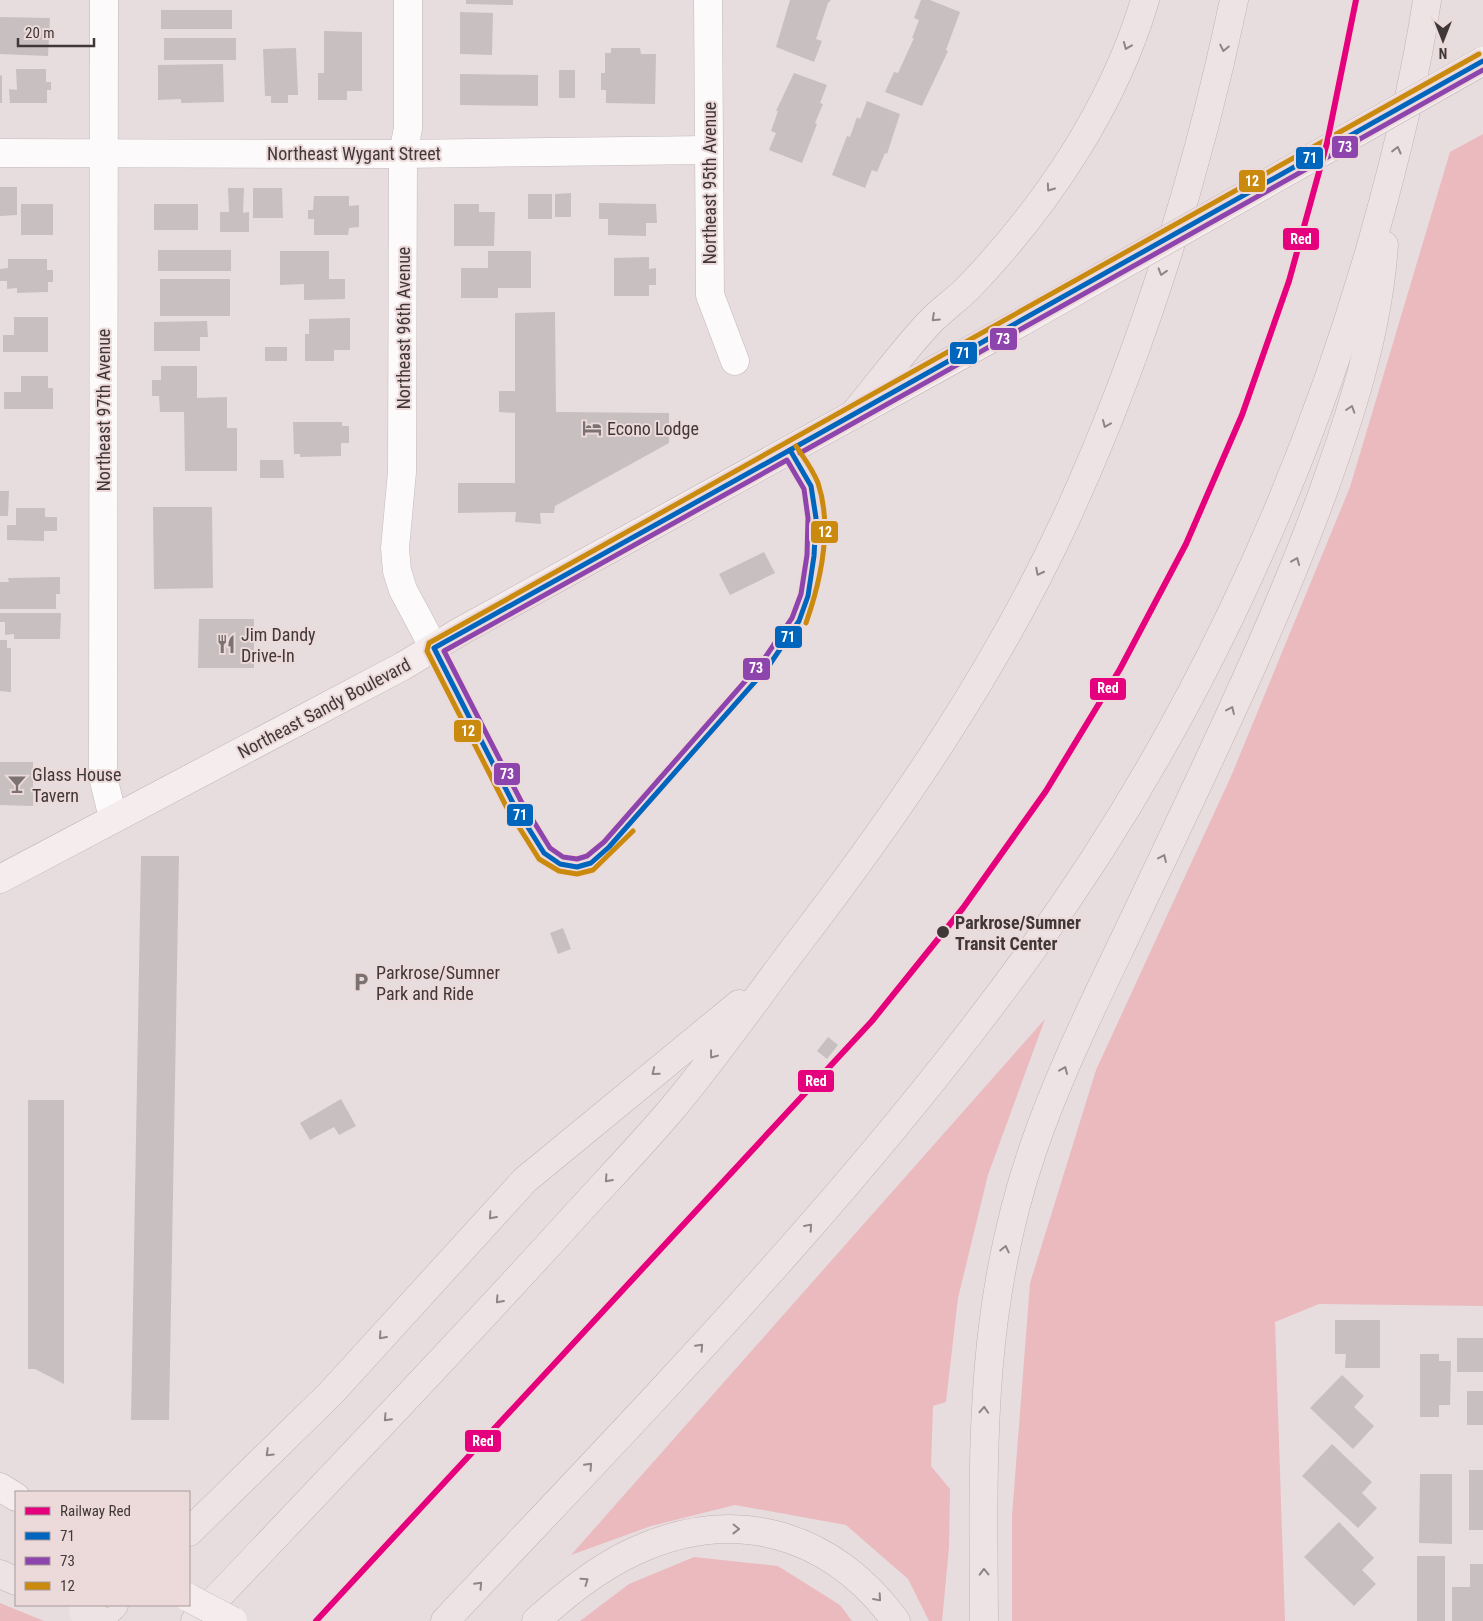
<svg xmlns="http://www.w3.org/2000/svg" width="1483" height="1621" font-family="'Roboto Condensed',sans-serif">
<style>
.green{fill:#eababf}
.building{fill:#c8bfc0}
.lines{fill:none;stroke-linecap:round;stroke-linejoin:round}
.minor-casing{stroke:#c3bbbb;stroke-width:29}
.major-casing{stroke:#c2b2b3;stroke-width:29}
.highway-casing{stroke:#c2b2b3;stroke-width:29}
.minor{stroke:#fcfafa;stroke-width:28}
.major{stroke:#f4eced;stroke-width:28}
.highway{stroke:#eee3e4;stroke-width:28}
.major-bridge-casing{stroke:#c2b2b3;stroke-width:29;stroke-linecap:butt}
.highway-bridge-casing{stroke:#c2b2b3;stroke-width:29;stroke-linecap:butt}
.major-bridge{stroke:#f4eced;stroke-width:28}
.highway-bridge{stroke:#eee3e4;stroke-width:28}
.bus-1-casing{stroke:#ecd9da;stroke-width:9}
.bus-2-casing{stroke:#ecd9da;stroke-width:9}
.bus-3-casing{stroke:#ecd9da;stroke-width:9}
.bus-1{stroke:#0065bd;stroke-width:5}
.bus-2{stroke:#8e44ad;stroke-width:5}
.bus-3{stroke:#c98a0e;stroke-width:5}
.rail-1-casing{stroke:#ecd9da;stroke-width:10}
.rail-1{stroke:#e5007d;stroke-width:6}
.oneway{stroke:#8e8585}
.stop-dot{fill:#403838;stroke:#ecd9da;stroke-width:2}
.labels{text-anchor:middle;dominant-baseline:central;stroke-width:4;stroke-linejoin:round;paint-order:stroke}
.street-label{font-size:18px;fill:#403838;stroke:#ecd9da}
.poi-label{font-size:18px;fill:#403838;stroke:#ecd9da;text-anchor:start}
.stop-label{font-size:18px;font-weight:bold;fill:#403838;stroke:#ecd9da;text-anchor:start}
.line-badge{stroke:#ecd9da;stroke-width:2}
.badge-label{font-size:14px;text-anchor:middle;font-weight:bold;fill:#fff}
</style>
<rect width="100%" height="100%" fill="#e8ddde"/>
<g class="green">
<polygon points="1483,134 1483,1306 1319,1304 1275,1322 1285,1621 1012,1621 1012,1516 1030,1283 1096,1070 1232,774 1350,487 1450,152"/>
<polygon points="1045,1019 988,1175 958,1298 946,1402 933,1406 931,1466 950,1489 949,1548 942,1621 929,1621 908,1579 846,1525 735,1505 651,1526 571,1555"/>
<polygon points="694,1557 778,1566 840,1605 852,1621 580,1621 629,1584"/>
<polygon points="0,1603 44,1621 0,1621"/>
</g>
<g class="building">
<polygon points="466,0 513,0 513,5 466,4"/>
<polygon points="790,0 831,0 828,3 816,39 822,41 814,62 776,47"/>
<polygon points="921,0 930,0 960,12 946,50 948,51 922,106 885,92 894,72 898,73 914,38 912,38 919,20 914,18"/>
<rect x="161" y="10" width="71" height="19"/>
<polygon points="460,12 493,13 492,55 460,54"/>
<polygon points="0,17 50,18 48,56 0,54"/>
<polygon points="324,31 362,32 362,91 347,91 347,100 318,100 318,73 324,73"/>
<rect x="164" y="38" width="72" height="22"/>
<polygon points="296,48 298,95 288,95 288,103 271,103 271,96 265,96 263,49"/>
<polygon points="611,48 640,48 641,54 656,54 655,104 606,103 606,90 601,90 601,73 605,73 605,53 611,53"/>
<polygon points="223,64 224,102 181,103 181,99 158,100 158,65"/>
<polygon points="16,69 46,69 46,82 51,82 51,90 47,90 47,103 10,103 9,89 17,90"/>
<rect x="559" y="70" width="16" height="28"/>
<polygon points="794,73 827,85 820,103 823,104 815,123 817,124 802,163 769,150 776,133 771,131 778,111 776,111"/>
<polygon points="460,74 538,75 538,106 460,105"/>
<polygon points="0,75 2,76 2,103 0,103"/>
<polygon points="867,101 900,114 887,154 885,153 877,172 872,170 865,188 832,175 847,136 850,137 857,117 860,119"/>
<polygon points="0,187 17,187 17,215 0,216"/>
<polygon points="228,188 244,188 243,213 249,212 249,232 220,232 220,212 229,212"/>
<polygon points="253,188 282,188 283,218 253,218"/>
<polygon points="571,193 571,217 555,217 555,194"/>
<rect x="528" y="194" width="24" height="25"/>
<polygon points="314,196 349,196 349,206 359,205 359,227 349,228 348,235 314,235 314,219 308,219 308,210 313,210"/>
<polygon points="599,203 656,204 657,223 646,223 646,236 608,235 608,219 599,219"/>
<rect x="21" y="204" width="32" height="31"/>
<rect x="154" y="204" width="44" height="26"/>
<polygon points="454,204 479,204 479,212 495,212 494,246 454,246"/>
<rect x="158" y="250" width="73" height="21"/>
<polygon points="280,251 329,251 329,279 345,279 345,299 304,300 304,284 280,285"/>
<polygon points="488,251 531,251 531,288 498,288 498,298 461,298 461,268 488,268"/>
<polygon points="649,257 649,269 656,268 656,285 649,285 649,296 614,296 614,258"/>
<polygon points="8,259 47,259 47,270 53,270 53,282 48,282 48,292 17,293 17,288 7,289 7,281 0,281 0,269 8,268"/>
<rect x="160" y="279" width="70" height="37"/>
<polygon points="555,312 556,412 669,413 669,443 555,506 554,513 540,513 541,524 515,522 516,512 458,513 458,483 515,483 515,413 499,412 499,391 515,391 515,313"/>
<polygon points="14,317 48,317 48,352 3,352 3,335 14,335"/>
<polygon points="350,318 350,350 334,350 334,361 305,361 305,334 309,334 309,319"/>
<polygon points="207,321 208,337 200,337 200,351 154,351 154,322"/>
<rect x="265" y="347" width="22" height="14"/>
<polygon points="161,366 197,366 197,398 227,397 227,428 237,428 237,471 185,471 184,412 160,412 159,396 152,396 152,380 161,380"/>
<polygon points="21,376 48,376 48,388 53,388 53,409 4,409 4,392 21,392"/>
<polygon points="293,422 342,422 342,426 349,426 349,443 341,443 341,456 300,457 300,454 294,454"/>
<polygon points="260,460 283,460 284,478 260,478"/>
<polygon points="0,491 9,491 8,516 0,516"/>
<polygon points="153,507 212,507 213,588 154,589"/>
<polygon points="16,508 45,508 45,517 57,517 57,531 44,531 44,541 7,540 7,525 16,525"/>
<polygon points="764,552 775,573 730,595 719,574"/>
<polygon points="60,577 60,594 56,594 56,609 0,609 0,582 9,582 8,578"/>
<polygon points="0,613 61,613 60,639 14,639 14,634 5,635 5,622 0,622"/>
<polygon points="199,619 254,619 254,668 198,668"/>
<polygon points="0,640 7,640 7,648 11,648 11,692 0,691"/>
<polygon points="0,762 33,762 33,806 0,805"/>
<polygon points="141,856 179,856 169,1420 131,1420"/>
<polygon points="563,928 571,949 558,954 550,933"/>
<polygon points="828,1037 838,1045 827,1059 817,1051"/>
<polygon points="341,1099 356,1126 339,1135 334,1127 310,1140 300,1123"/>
<polygon points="28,1100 64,1100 64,1384 35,1369 28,1369"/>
<polygon points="1335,1320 1380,1320 1380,1368 1345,1368 1346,1354 1335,1354"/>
<rect x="1457" y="1338" width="26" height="34"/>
<polygon points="1420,1354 1439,1354 1439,1361 1451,1361 1450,1405 1439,1405 1439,1417 1420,1417"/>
<polygon points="1342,1375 1364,1396 1354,1407 1374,1426 1353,1449 1310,1408"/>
<rect x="1467" y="1391" width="16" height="34"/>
<polygon points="1332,1444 1372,1482 1362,1493 1377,1508 1358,1528 1302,1476"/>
<rect x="1469" y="1470" width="14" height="60"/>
<polygon points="1420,1474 1452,1474 1452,1544 1419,1543"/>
<polygon points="1339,1522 1374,1558 1362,1570 1376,1584 1354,1606 1304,1557"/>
<rect x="1417" y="1556" width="28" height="65"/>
<polygon points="1470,1564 1483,1564 1483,1621 1452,1621 1452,1587 1470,1587"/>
</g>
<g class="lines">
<g class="minor-casing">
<g id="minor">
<polyline points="104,0 103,777 113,818"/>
<polyline points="408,0 408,128 403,154 402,472 395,548 397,571 403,590 434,648"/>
<polyline points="708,0 710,295 735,361"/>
<polyline points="0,153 403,154 707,150"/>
</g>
</g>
<g class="major-casing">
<g id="major">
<polyline points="0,879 403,666 461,631 1025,320"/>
<polyline points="0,1487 16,1497"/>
</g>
</g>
<g class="highway-casing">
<g id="highway">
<path d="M852,416C878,385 902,352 929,323C942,309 958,299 971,285C1047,205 1113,107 1145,0"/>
<polyline points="189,1532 331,1393 525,1180 739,1004"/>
<polyline points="0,1574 16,1581"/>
<polyline points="97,1621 114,1605"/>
<path d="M195,1621C319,1490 444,1360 565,1227C600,1188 637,1150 671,1110C715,1058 755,1000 796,946C898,813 993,675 1064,523C1141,356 1196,180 1234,0"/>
<path d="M445,1621C648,1405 858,1191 1032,950C1185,739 1299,496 1371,246C1394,165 1415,83 1427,0"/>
<path d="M536,1621C566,1594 598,1568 635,1551C735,1505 831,1533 896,1621"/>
<path d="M984,1621C983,1457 978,1311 1032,1152C1059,1072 1098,995 1134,919C1200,779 1270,637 1323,492C1352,411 1378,331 1384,245"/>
</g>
</g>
<use href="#minor" class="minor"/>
<use href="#major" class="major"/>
<use href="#highway" class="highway"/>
<g class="major-bridge-casing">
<g id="major-bridge">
<polyline points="1025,320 1483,61"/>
<polyline points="189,1598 233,1621"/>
</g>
</g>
<g class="highway-bridge-casing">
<polyline id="highway-bridge" points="83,1612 103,1621"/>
</g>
<use href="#major-bridge" class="major-bridge"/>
<use href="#highway-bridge" class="highway-bridge"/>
<g class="bus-1-casing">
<g id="bus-1">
<polygon points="790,450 811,486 816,518 814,556 808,596 799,621 768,667 609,847 591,863 577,867 560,864 544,853 514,805 434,648"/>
<polyline points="790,450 1483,61"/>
</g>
</g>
<g class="bus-2-casing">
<g id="bus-2">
<polyline points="800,453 1483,70"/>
<polygon points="787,460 804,489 808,518 807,555 801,594 792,618 762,662 604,842 587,856 577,859 563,857 550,848 521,801 444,651"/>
</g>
</g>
<g class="bus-3-casing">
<g id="bus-3">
<path d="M796,446C804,458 813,470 818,483C833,528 821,580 806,623"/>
<polyline points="633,831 593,870 577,874 559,871 539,859 507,808 427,651 429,643 1479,54"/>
</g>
</g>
<use href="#bus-1" class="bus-1"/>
<use href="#bus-2" class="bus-2"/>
<use href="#bus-3" class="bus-3"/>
<g class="rail-1-casing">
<polyline id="rail-1" points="316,1621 872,1021 963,908 1046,791 1120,669 1186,544 1242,415 1289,281 1327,143 1356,0"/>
</g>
<use href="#rail-1" class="rail-1"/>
</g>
<defs><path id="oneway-chevron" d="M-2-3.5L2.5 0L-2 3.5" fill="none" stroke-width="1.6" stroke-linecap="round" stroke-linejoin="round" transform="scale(1.25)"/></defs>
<g class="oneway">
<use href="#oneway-chevron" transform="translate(1127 46) rotate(112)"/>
<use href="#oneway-chevron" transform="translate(1224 48) rotate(102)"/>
<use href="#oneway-chevron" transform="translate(1397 150) rotate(-76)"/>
<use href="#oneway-chevron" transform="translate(1050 188) rotate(125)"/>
<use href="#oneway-chevron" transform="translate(1162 272) rotate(107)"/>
<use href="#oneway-chevron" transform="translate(935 318) rotate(137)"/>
<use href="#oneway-chevron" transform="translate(1351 409) rotate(-72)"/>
<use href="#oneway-chevron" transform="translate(1106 424) rotate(113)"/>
<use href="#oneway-chevron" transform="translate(1296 561) rotate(-68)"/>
<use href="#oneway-chevron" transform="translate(1039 572) rotate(117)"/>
<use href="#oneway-chevron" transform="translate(1231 710) rotate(-65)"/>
<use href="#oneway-chevron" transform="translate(1163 858) rotate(-65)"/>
<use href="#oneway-chevron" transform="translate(713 1055) rotate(127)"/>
<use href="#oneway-chevron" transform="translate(1064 1070) rotate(-67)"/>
<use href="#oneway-chevron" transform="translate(655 1072) rotate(141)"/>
<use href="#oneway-chevron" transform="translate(608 1179) rotate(132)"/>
<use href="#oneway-chevron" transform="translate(492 1216) rotate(132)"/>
<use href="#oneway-chevron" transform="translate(809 1227) rotate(-49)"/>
<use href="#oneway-chevron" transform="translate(1005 1249) rotate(-77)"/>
<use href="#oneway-chevron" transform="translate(499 1300) rotate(132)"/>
<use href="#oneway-chevron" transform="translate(382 1336) rotate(132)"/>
<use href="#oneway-chevron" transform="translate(700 1347) rotate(-47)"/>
<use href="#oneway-chevron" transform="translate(984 1410) rotate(-87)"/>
<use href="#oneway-chevron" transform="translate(387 1418) rotate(133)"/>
<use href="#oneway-chevron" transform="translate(269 1453) rotate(136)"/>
<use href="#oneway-chevron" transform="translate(589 1466) rotate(-47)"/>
<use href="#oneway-chevron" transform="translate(736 1529) rotate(1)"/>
<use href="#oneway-chevron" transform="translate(984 1572) rotate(-91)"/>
<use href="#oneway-chevron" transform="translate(585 1581) rotate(-35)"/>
<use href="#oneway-chevron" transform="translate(479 1585) rotate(-47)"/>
<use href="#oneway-chevron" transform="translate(878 1598) rotate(49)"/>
</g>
<defs>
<g id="hotel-bare" transform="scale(1.5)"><path d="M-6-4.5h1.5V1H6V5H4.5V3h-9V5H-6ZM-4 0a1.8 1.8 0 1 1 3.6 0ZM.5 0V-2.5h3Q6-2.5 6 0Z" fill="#7b7272" stroke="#ecd9da" stroke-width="2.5" paint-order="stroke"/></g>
<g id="restaurant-bare" transform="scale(1.5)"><path d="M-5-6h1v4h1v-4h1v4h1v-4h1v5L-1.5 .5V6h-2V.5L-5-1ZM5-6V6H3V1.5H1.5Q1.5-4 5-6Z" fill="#7b7272" stroke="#ecd9da" stroke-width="2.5" paint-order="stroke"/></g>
<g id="bar-bare" transform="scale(1.5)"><path d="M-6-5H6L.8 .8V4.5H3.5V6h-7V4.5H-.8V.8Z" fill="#7b7272" stroke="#ecd9da" stroke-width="2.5" paint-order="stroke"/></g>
<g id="parking-bare" transform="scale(1.5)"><path d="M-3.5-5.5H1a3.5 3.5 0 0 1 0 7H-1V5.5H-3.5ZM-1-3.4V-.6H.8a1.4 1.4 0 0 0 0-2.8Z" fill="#7b7272" stroke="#ecd9da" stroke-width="2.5" paint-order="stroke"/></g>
</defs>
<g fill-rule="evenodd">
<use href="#hotel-bare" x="592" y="428"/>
<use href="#restaurant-bare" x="226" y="644"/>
<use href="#bar-bare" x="17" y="784"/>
<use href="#parking-bare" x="361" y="982"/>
</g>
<circle class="stop-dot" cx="943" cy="932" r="7"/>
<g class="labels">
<g class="street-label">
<text x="354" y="153">Northeast Wygant Street</text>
<text transform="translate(709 183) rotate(-90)">Northeast 95th Avenue</text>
<text transform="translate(403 328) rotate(-90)">Northeast 96th Avenue</text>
<text transform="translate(103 410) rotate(-90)">Northeast 97th Avenue</text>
<text transform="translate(324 708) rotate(-28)">Northeast Sandy Boulevard</text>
</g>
<g class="poi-label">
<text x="607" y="428">Econo Lodge</text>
<text x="241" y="634">Jim Dandy<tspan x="241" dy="21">Drive-In</tspan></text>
<text x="32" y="774">Glass House<tspan x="32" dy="21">Tavern</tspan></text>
<text x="376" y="972">Parkrose/Sumner<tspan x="376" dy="21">Park and Ride</tspan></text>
</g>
<g class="stop-label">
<text x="955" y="922">Parkrose/Sumner<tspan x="955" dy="21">Transit Center</tspan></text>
</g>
</g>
<g class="line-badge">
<rect x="1331" y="135" width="28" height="24" rx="5" fill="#8e44ad"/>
<rect x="1295" y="146" width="29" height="24" rx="5" fill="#0065bd"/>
<rect x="1238" y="169" width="28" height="24" rx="5" fill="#c98a0e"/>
<rect x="1282" y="227" width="38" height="24" rx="5" fill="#e5007d"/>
<rect x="989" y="327" width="29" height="24" rx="5" fill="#8e44ad"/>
<rect x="949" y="341" width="29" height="24" rx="5" fill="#0065bd"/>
<rect x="810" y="520" width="29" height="24" rx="5" fill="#c98a0e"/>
<rect x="774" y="625" width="29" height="24" rx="5" fill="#0065bd"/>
<rect x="742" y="657" width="29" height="24" rx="5" fill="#8e44ad"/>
<rect x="1089" y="677" width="38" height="24" rx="5" fill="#e5007d"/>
<rect x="453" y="719" width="29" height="24" rx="5" fill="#c98a0e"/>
<rect x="493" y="762" width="28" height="24" rx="5" fill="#8e44ad"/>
<rect x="506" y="803" width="28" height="24" rx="5" fill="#0065bd"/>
<rect x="797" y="1069" width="38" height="24" rx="5" fill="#e5007d"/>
<rect x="464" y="1429" width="38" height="24" rx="5" fill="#e5007d"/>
</g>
<g class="badge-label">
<text x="1345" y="152">73</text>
<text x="1310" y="163">71</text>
<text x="1252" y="186">12</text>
<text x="1301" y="244">Red</text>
<text x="1003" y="344">73</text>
<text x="963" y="358">71</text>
<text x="825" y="537">12</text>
<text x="788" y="642">71</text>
<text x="756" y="673">73</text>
<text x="1108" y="693">Red</text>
<text x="468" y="736">12</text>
<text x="507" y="779">73</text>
<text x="520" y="820">71</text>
<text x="816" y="1086">Red</text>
<text x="483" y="1446">Red</text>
</g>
<rect x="15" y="1491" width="175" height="115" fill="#ecd9da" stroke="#a79999"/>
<rect x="25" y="1507" width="25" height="8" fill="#e5007d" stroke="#a79999"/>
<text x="60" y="1516" font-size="15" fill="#403838">Railway Red</text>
<rect x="25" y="1532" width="25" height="8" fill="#0065bd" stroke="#a79999"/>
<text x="60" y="1541" font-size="15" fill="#403838">71</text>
<rect x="25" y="1557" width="25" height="8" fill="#8e44ad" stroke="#a79999"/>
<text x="60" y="1566" font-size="15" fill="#403838">73</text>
<rect x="25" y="1582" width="25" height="8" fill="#c98a0e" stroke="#a79999"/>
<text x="60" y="1591" font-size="15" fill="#403838">12</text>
<g transform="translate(1443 40) rotate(180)" stroke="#ecd9da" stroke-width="4" paint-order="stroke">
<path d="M0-4L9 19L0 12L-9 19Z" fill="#403838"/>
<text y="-8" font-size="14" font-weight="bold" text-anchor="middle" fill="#403838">N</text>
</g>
<path d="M18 38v8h76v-8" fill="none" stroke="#403838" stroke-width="2.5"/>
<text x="25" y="38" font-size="15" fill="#403838" stroke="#ecd9da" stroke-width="4" paint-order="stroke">20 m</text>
</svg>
